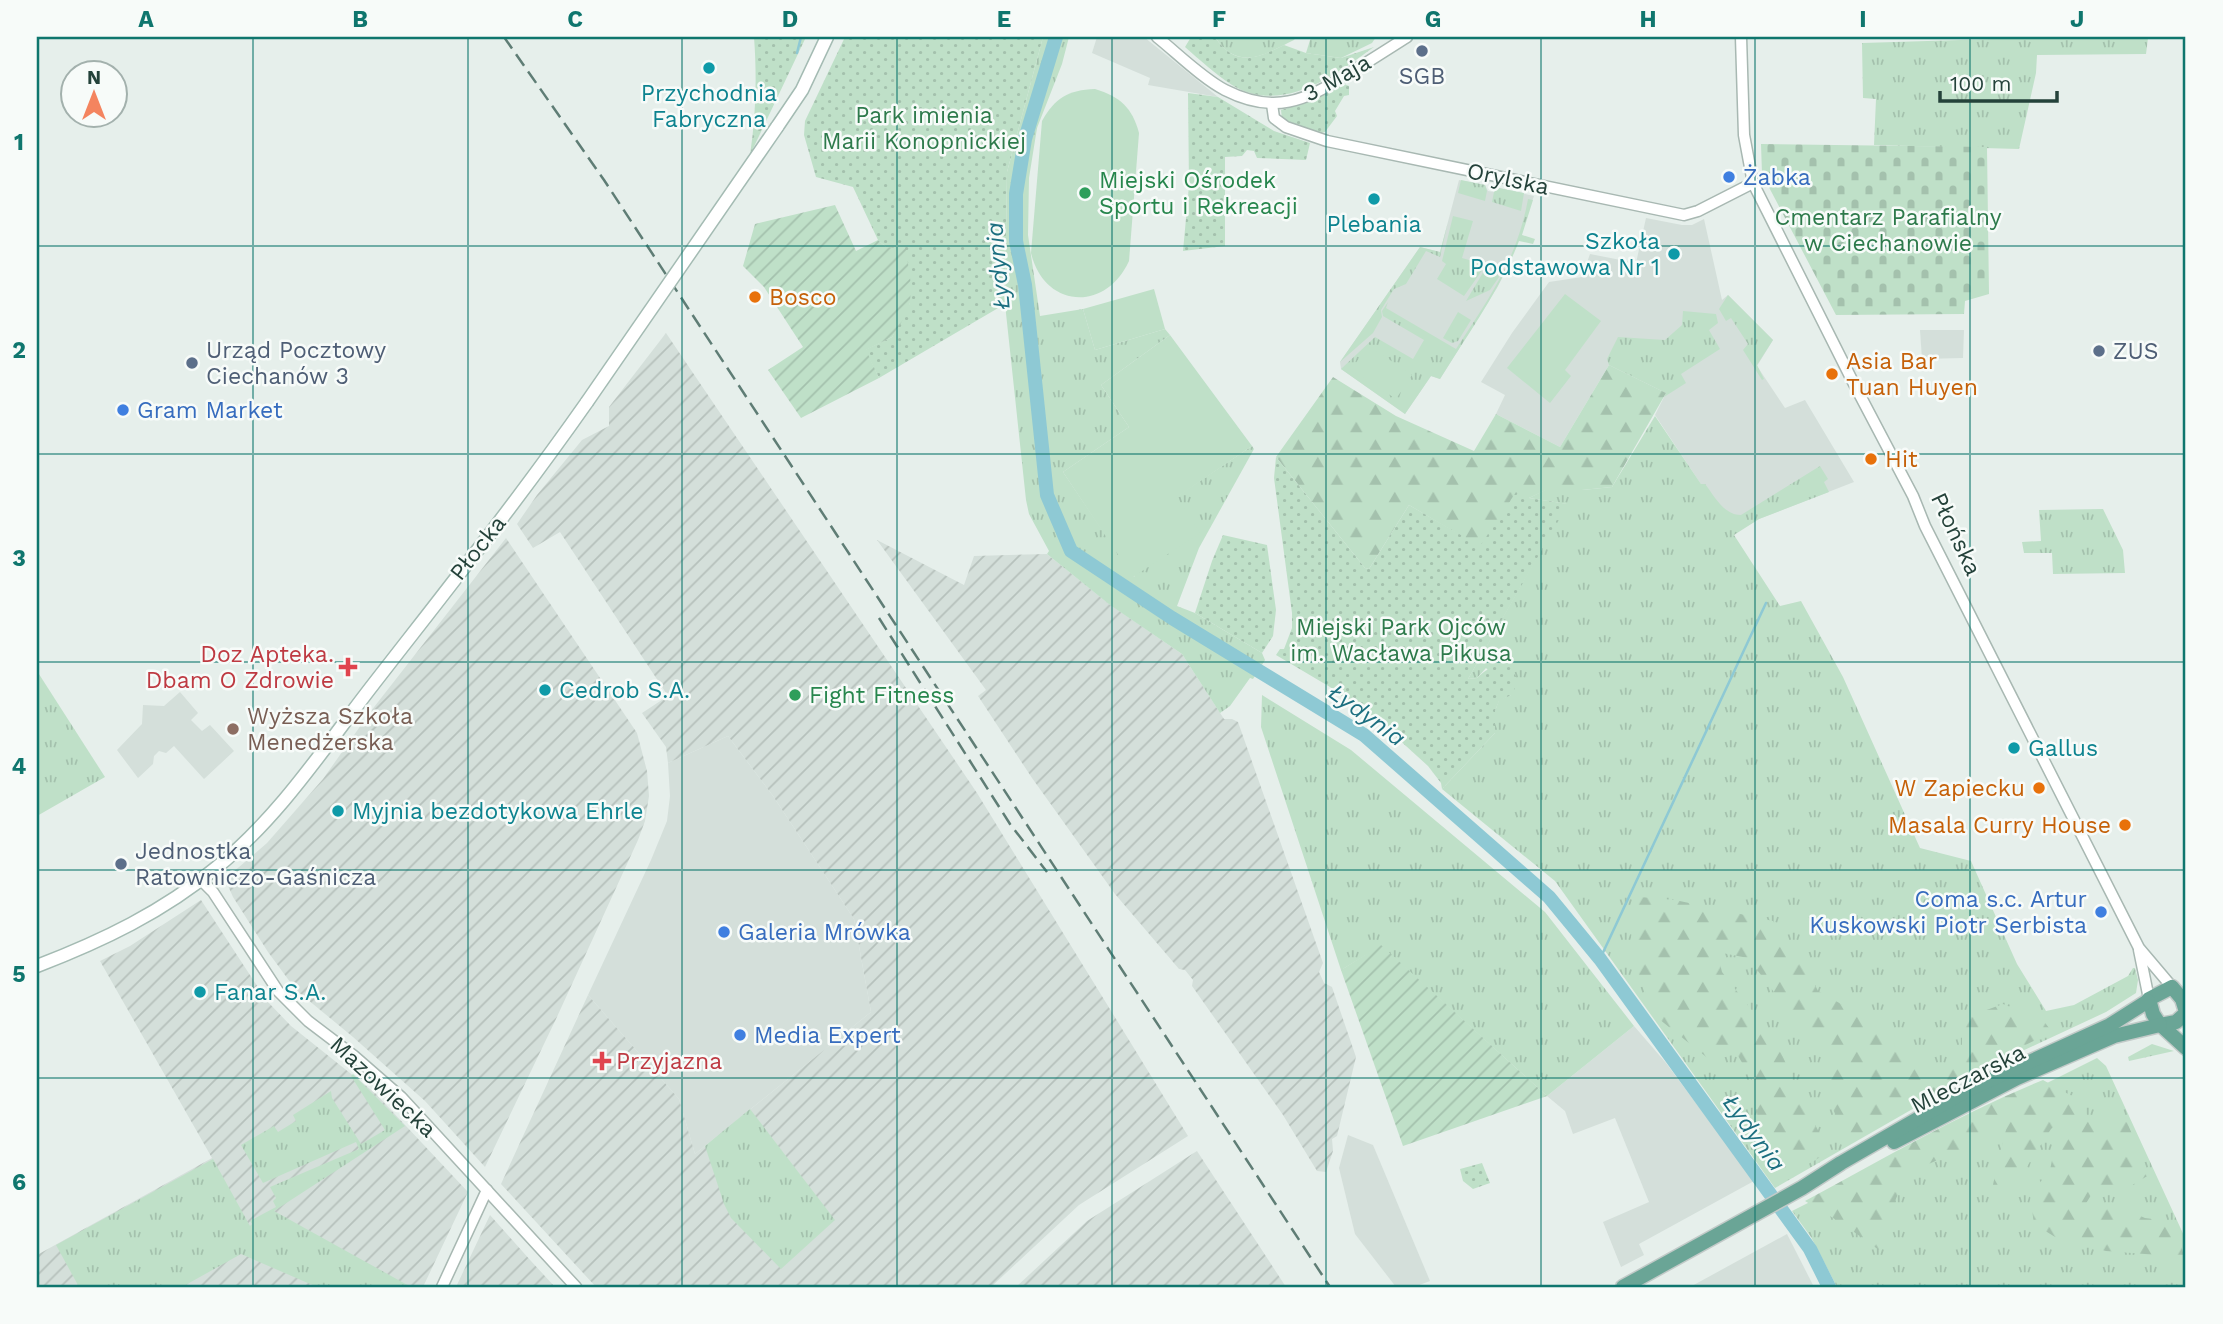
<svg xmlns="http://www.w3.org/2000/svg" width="2223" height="1324" font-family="'Work Sans',sans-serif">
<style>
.built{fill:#d4dfda}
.industrial{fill:url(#industrial-furrows)}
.grass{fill:url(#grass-tufts)}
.forest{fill:url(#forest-firs)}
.cemetery{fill:url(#cemetery-stones)}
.park{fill:url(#park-dots)}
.garden{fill:url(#garden-furrows)}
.pitch{fill:#bfe0c8}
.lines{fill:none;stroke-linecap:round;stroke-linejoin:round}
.stream{stroke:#8ec9d4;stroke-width:2.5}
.river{stroke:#8ec9d4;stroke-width:14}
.tertiary-casing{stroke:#a8b8b2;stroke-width:13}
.secondary-casing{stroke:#a4bbb3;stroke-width:15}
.primary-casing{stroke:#c2cac8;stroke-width:17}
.tertiary{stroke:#fff;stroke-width:10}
.secondary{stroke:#fff;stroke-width:12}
.primary{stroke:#6aa596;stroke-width:14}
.rail{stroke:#5f7d75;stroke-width:2.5;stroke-dasharray:14 7;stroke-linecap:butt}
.secondary-bridge-casing{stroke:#a4bbb3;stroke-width:15;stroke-linecap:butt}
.secondary-bridge{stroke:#fff;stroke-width:12}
.grid{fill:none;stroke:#0f766e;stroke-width:2;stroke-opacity:0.55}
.service-dot{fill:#5c6f8a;stroke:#f7fbf9;stroke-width:2.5}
.culture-dot{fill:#0f9aa8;stroke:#f7fbf9;stroke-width:2.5}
.shop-dot{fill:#3f7fe0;stroke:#f7fbf9;stroke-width:2.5}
.leisure-dot{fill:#2e9e5b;stroke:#f7fbf9;stroke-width:2.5}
.food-dot{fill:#e8710a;stroke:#f7fbf9;stroke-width:2.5}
.health-dot{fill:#e0444e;stroke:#f7fbf9;stroke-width:2.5}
.education-dot{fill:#8d6e63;stroke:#f7fbf9;stroke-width:2.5}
.labels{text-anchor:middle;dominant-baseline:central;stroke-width:5;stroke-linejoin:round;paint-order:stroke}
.service-label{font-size:23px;fill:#4e5e75;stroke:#f7fbf9;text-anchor:start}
.street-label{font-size:23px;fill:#24423a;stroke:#f7fbf9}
.culture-label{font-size:23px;fill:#0d838f;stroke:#f7fbf9;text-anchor:start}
.park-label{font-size:23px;fill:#2d7a4b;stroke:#f7fbf9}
.shop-label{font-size:23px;fill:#366cbe;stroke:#f7fbf9;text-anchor:start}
.leisure-label{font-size:23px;fill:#27864d;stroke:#f7fbf9;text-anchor:start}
.food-label{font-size:23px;fill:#c56008;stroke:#f7fbf9;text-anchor:start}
.health-label{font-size:23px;fill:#be3a42;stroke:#f7fbf9;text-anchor:end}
.education-label{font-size:23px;fill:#785e54;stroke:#f7fbf9;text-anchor:start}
.water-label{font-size:24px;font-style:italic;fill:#1c6f80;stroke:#f7fbf9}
.neatline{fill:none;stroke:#0f766e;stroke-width:2.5}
.grid-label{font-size:23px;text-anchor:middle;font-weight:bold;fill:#0f766e}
</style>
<defs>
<pattern id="industrial-furrows" width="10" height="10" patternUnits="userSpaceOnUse" patternTransform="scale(1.75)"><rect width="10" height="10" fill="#d4dfda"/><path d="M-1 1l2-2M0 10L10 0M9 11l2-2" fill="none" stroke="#b6c1bc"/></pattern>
<pattern id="grass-tufts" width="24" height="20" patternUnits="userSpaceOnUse" patternTransform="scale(1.75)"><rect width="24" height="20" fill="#bfe0c8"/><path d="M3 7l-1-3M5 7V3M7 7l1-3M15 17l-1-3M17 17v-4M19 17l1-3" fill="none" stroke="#a4c1ad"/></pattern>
<pattern id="forest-firs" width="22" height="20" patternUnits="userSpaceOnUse" patternTransform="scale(1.75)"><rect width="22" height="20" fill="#bfe0c8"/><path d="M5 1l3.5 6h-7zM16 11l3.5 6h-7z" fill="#a4c1ad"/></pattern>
<pattern id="cemetery-stones" width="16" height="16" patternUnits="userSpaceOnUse" patternTransform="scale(1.75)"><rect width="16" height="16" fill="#bfe0c8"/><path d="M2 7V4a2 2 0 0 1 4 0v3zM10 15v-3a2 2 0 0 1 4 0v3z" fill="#a4c1ad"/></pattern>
<pattern id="park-dots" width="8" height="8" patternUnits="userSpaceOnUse" patternTransform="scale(1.75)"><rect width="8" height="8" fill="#bfe0c8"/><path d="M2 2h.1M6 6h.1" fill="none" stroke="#a4c1ad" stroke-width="1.8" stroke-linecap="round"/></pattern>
<pattern id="garden-furrows" width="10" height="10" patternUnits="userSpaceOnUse" patternTransform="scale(1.75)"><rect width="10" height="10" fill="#bfe0c8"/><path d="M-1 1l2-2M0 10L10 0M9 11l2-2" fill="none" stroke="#a4c1ad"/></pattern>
</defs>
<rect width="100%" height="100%" fill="#e6efeb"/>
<g class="built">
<polygon points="1097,37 1144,37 1218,97 1148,85 1150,78 1092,53"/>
<polygon points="1459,180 1485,185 1488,191 1494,192 1499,188 1534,196 1509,265 1497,288 1440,379 1431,376 1405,414 1341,369 1340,362 1420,247 1440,252"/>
<polygon points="1646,218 1682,225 1692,225 1704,219 1722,300 1728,295 1773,340 1757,366 1785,408 1805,400 1854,482 1759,519 1734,534 1655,415 1666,393 1609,365 1560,447 1496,414 1505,395 1481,382 1512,333 1549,282 1582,277 1590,254 1636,263"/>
<polygon points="1920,330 1964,330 1963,358 1922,359"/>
<polygon points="180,692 198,713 191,720 202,731 210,725 234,751 204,779 174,746 166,753 159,751 154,756 153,764 138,778 117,750 142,724 143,705 164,706"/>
<polygon points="728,736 773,796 854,919 871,1012 695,1154 679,1099 588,995 651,860 667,821 670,796 668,763"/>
<polygon points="1634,1026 1666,1063 1754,1181 1639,1244 1644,1255 1621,1267 1603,1222 1649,1202 1615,1118 1573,1134 1565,1111 1547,1096"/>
<polygon points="1348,1135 1373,1145 1430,1281 1414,1287 1396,1287 1355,1234 1339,1168"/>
<polygon points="1787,1234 1814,1287 1690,1287"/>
</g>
<g class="industrial">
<polygon points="666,333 977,793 1188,1136 1079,1205 991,1287 596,1287 501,1184 588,995 679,1099 695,1154 871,1012 854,919 773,796 728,736 668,763 666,747 642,713 668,696 560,532 533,548 517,524 537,495 582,440 609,426 609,407"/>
<polygon points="506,538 637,733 647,771 649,796 645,821 638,840 556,1019 485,1167 425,1101 353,1037 296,990 268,952 233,897 225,879 267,843 323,779 371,711"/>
<polygon points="877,540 964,585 974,556 1047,554 1109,604 1182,654 1224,719 1232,719 1238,722 1323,963 1319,972 1324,983 1332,987 1356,1057 1337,1136 1332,1139 1333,1151 1326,1172 1317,1171 1283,1115 1192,986 1193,980 1185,970 1179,969 1115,894 1032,778 978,696 986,690"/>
<polygon points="201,900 267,1001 291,1026 375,1093 468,1192 423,1287 37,1287 37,1255 212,1158 100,961 130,946"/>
<polygon points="1197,1151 1286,1287 1016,1287 1087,1221"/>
<polygon points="490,1215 531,1261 555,1287 456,1287"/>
</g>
<g class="grass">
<polygon points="1043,37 1069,37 1062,64 1037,128 1029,178 1028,235 1040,316 1083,309 1095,350 1165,329 1170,335 1101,385 1129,427 1063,472 1134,577 1176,497 1252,446 1254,449 1199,548 1177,606 1195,613 1262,653 1265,660 1253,679 1250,678 1230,706 1220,713 1182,654 1110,605 1047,554 1049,551 1029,514 1026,500 1005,304 1007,172"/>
<path d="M1215,37L1276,39L1296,37L1294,40C1264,55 1238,72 1215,37Z"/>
<polygon points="1311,37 1376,37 1372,43 1341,58 1306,53"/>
<polygon points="2058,37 2148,38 2146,54 2037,55 2036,73 2019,149 1874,145 1876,99 1863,98 1862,43"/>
<polygon points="1461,180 1485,185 1487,191 1485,201 1458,193"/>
<polygon points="1499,188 1524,193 1521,211 1492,202 1494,192"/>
<path d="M1528,199L1533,200L1522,235L1535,239L1533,244L1519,241C1500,290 1468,334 1440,379L1431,376L1405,414L1341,369L1375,337L1413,359L1424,340L1383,316L1382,311L1388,302L1386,308L1456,349C1489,298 1517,260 1528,199Z"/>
<polygon points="1453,216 1473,221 1462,258 1483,264 1483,269 1464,296 1437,279 1446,264 1442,261"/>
<polygon points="1448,222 1440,257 1426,251 1406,284 1394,289 1381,310 1382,317 1373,333 1340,362 1420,247 1440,252"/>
<polygon points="1484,271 1497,274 1499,277 1490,290 1466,301"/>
<polygon points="1728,295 1773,340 1757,365 1764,379 1762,380 1743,350 1748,344 1731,318 1726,321 1719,309"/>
<polygon points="1683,311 1716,314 1718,323 1709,330 1720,349 1681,374 1686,383 1664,397 1666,393 1609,365 1607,359 1618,337 1665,340 1682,325"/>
<polygon points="1458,312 1471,320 1458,341 1452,343 1443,338"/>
<path d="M1655,416L1701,484H1705C1715,497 1724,515 1741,515L1820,466L1828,479L1824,482L1829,492L1759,519L1734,535L1780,606L1801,601L1843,677L1920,848L1971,861L2017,964L2046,1011L2074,1005L2128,976L2133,968H2135L2138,980L2136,993L2106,1012L1977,1072L1775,1188L1555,881L1442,789L1495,733V711L1499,700L1511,695L1486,668L1477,678L1468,679L1567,504L1529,498L1545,490H1582L1612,487Z"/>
<polygon points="2103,509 2123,550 2125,573 2053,574 2052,553 2024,553 2022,542 2041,541 2039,510"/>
<polygon points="37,671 105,777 37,816"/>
<polygon points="1262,695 1351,750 1545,912 1634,1026 1547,1096 1381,946 1341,970 1261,727"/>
<polygon points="2152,1044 2174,1051 2129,1061 2128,1057"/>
<polygon points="2097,1058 2106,1066 2186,1240 2186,1287 1837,1287 1811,1237 1792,1211"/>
<polygon points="353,1074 405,1126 274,1211 411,1287 317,1287 241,1254 182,1287 79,1287 56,1245 213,1159 250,1226 252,1224 250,1221 276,1207 273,1201 276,1198 270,1187 359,1149 356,1142 263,1183 241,1145 274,1126 278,1132 296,1121 293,1115 331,1091 332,1098 361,1144 385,1130 351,1076"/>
<polygon points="750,1109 835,1220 781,1269 731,1218 724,1204 705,1146"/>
</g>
<g class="forest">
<polygon points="1609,365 1666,393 1612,487 1582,490 1546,490 1529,498 1480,547 1409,505 1369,569 1365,568 1276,457 1333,377 1396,416 1474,451 1496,414 1560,447"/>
<polygon points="1640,897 1675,900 1773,921 1801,957 1818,991 1880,1026 1910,1047 1929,1073 1962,1059 1962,1036 1970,1016 2003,1004 2043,1020 2052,1032 1954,1080 1849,1143 1822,1086 1828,1051 1803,1030 1748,958 1717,952 1722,972 1777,1043 1797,1089 1829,1152 1776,1183 1759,1137 1755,1085 1737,1054 1710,1060 1659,1019 1640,981 1631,937"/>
<path d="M2043,1080L2070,1095L2081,1097L2090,1125L2127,1122L2149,1175L2129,1187L2093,1192L2085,1205L2117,1206L2145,1218L2176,1222L2184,1257L2106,1251L2060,1240L2034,1224L2030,1195L2050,1170L2060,1121L2051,1129L2017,1182L1991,1193L2008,1121L1995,1123L1983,1147C1959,1152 1914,1163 1901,1188C1892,1205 1884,1231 1879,1250L1843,1224L1805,1201C1883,1159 1961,1113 2043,1080Z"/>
</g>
<polygon class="cemetery" points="1761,144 1987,147 1989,294 1965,301 1964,314 1836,315 1762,174"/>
<g class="park">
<path d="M754,37H806L750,155C756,115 757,77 754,37Z"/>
<polygon points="845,37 1043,37 1007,172 1005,304 879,378 865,350 892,337 910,303 886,247 878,240 853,187 816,177 804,135 805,121"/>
<path d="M1191,37H1215C1235,67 1256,59 1284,45L1306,53L1341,58L1374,47C1334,76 1282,115 1232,85C1215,74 1200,60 1185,47Z"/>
<polygon points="1344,84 1349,86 1349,95 1344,96 1335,111 1337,116 1325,132 1320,133 1282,119 1281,110 1312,101"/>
<polygon points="1188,93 1218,97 1274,131 1310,143 1306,160 1257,158 1254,151 1247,150 1242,156 1225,157 1225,246 1183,251 1189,186"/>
<path d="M1276,457L1365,568L1369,569L1409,505L1480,546L1516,492L1529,498L1568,504L1468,679L1477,678C1487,668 1500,661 1513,668L1518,683L1511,695L1499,701L1495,711V733L1442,789L1441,783L1428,766L1395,736L1330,687L1276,655L1280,649H1284L1292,628V613L1274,478Z"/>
<polygon points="1223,535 1267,545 1276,610 1273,636 1262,653 1195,613 1212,561"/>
<polygon points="1482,1163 1490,1183 1473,1189 1463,1181 1460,1169"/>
</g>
<g class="garden">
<polygon points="835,205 856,251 878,240 886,247 906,249 911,285 910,303 906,315 892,337 866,350 879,378 801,418 768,370 803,347 764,287 743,266 755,224"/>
<polygon points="1381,945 1547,1096 1403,1146 1341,970"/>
</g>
<g class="pitch">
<path d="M1095,89C1120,97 1132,107 1139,133L1129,261C1105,313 1044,308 1031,253L1042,121C1055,98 1068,90 1095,89Z"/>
<polygon points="1154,289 1165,329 1095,350 1083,309"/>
<polygon points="1565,294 1601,321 1565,370 1571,376 1550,403 1507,368"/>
<polygon points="1170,335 1252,446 1177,497 1200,533 1133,577 1063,472 1129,427 1101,385"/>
<polygon points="1368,345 1412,375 1396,399 1351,370"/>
</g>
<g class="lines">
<g class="stream">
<polyline points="797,53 801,37"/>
<polyline points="1600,959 1766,603"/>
</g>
<polyline class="river" points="1056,37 1025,139 1016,194 1016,241 1025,285 1047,495 1071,551 1172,618 1364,735 1549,897 1600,959 1810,1249 1829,1287"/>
<g class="tertiary-casing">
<g id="tertiary">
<path d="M1157,37C1177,53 1202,78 1225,90C1274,115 1305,101 1348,74C1368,62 1388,49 1407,37"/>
<polyline points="1741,37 1744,135 1753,183 1853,382 1913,496 1925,526 2139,948 2172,987"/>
<polyline points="1272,104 1274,118 1286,127 1327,141 1684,215 1698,211 1753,183"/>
<polyline points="201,880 213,892 278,991 308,1021 354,1056 401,1097 576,1287"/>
<polyline points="2139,950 2149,999"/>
<polyline points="442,1287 487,1190"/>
</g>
</g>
<g class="secondary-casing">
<g id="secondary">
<polyline points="777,127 802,90 827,37"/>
<path d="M37,966C102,941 163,912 217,867C279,817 324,748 372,686C445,592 519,499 587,402"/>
</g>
</g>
<g class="primary-casing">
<g id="primary">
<polyline points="2186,1012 2182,999 2172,987 2149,999 2153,1014 2160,1025 2176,1022 2186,1013"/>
<polyline points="2162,1026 2186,1048"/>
<polyline points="1894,1142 2017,1078 2114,1036 2160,1025"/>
<polyline points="1623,1287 1802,1188 1841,1163 1966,1091 2110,1025 2148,1001"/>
</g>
</g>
<use href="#tertiary" class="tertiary"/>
<use href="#secondary" class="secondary"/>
<use href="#primary" class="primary"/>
<g class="rail">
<polyline points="504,37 604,180 1330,1287"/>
<polyline points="879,618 1010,824 1047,872"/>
</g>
<g class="secondary-bridge-casing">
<polyline id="secondary-bridge" points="587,402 777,127"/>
</g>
<use href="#secondary-bridge" class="secondary-bridge"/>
</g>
<path class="grid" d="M253,37V1287M468,37V1287M682,37V1287M897,37V1287M1112,37V1287M1326,37V1287M1541,37V1287M1755,37V1287M1970,37V1287M37,246H2186M37,454H2186M37,662H2186M37,870H2186M37,1078H2186"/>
<g class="service-dot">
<circle cx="1422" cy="51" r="7"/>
<circle cx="2099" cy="351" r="7"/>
<circle cx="192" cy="363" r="7"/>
<circle cx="121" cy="864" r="7"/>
</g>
<g class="culture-dot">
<circle cx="709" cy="68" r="7"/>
<circle cx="1374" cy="199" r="7"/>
<circle cx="1674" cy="254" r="7"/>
<circle cx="545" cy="690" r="7"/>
<circle cx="2014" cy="748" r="7"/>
<circle cx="338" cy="811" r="7"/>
<circle cx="200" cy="992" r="7"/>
</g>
<g class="shop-dot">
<circle cx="1729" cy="177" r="7"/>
<circle cx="123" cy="410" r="7"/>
<circle cx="2101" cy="912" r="7"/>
<circle cx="724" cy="932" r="7"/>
<circle cx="740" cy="1035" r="7"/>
</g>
<g class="leisure-dot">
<circle cx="1085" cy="193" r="7"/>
<circle cx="795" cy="695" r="7"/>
</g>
<g class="food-dot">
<circle cx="755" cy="297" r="7"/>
<circle cx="1832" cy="374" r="7"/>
<circle cx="1871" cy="459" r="7"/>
<circle cx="2039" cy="788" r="7"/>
<circle cx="2125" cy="825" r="7"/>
</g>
<g class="health-dot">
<path d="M344.5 656.5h7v7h7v7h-7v7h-7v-7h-7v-7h7z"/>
<path d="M598.5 1050.5h7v7h7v7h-7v7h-7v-7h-7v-7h7z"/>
</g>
<circle class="education-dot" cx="233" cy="729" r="7"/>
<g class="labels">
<g class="service-label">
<text x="1422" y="76" text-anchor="middle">SGB</text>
<text x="206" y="350">Urząd Pocztowy<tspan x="206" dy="26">Ciechanów 3</tspan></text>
<text x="2113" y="351">ZUS</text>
<text x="135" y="851">Jednostka<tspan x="135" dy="26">Ratowniczo-Gaśnicza</tspan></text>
</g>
<g class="street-label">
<text transform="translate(1337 78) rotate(-29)">3 Maja</text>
<text transform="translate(1508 179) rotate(12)">Orylska</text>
<text transform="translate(1956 534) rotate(65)">Płońska</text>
<text transform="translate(478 548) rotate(-52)">Płocka</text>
<text transform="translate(1968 1079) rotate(-27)">Mleczarska</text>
<text transform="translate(383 1087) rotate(43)">Mazowiecka</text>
</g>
<g class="culture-label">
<text x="709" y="93" text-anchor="middle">Przychodnia<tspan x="709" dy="26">Fabryczna</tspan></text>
<text x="1374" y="224" text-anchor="middle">Plebania</text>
<text x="1660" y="241" text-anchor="end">Szkoła<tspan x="1660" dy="26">Podstawowa Nr 1</tspan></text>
<text x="559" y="690">Cedrob S.A.</text>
<text x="2028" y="748">Gallus</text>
<text x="352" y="811">Myjnia bezdotykowa Ehrle</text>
<text x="214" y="992">Fanar S.A.</text>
</g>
<g class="park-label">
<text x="924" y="115">Park imienia<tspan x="924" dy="26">Marii Konopnickiej</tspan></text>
<text x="1888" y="217">Cmentarz Parafialny<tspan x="1888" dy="26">w Ciechanowie</tspan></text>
<text x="1401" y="627">Miejski Park Ojców<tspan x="1401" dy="26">im. Wacława Pikusa</tspan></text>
</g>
<g class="shop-label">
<text x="1743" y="177">Żabka</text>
<text x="137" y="410">Gram Market</text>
<text x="2087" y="899" text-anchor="end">Coma s.c. Artur<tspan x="2087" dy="26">Kuskowski Piotr Serbista</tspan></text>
<text x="738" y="932">Galeria Mrówka</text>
<text x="754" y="1035">Media Expert</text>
</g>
<g class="leisure-label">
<text x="1099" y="180">Miejski Ośrodek<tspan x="1099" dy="26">Sportu i Rekreacji</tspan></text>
<text x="809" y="695">Fight Fitness</text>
</g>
<g class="food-label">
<text x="769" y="297">Bosco</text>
<text x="1846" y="361">Asia Bar<tspan x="1846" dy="26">Tuan Huyen</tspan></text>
<text x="1885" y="459">Hit</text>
<text x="2025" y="788" text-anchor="end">W Zapiecku</text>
<text x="2111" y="825" text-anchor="end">Masala Curry House</text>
</g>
<g class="health-label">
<text x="334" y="654">Doz Apteka.<tspan x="334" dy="26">Dbam O Zdrowie</tspan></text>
<text x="616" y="1061" text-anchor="start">Przyjazna</text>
</g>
<g class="education-label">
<text x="247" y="716">Wyższa Szkoła<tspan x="247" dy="26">Menedżerska</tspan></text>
</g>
<g class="water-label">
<text transform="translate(998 266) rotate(-95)">Łydynia</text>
<text transform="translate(1367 715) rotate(36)">Łydynia</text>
<text transform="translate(1754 1133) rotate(54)">Łydynia</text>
</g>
</g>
<rect width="2223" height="1324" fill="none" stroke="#f7fbf9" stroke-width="77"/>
<g transform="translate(94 94)"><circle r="33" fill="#f7fbf9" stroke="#a3b1ad" stroke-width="2"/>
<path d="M0-5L12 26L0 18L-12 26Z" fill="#f4845f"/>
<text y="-10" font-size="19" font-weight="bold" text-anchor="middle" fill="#24423a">N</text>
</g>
<path d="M1940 91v10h117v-10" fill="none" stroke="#24423a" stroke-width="3.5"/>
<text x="1950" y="91" font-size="21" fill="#24423a" stroke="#f7fbf9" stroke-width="5" paint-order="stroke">100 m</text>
<rect x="38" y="38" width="2146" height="1248" class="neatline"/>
<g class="grid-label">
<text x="146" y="27">A</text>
<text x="360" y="27">B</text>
<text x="575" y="27">C</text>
<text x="790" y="27">D</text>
<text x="1004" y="27">E</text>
<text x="1219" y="27">F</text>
<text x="1433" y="27">G</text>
<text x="1648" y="27">H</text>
<text x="1863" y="27">I</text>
<text x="2077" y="27">J</text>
<text x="19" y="150">1</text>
<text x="19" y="358">2</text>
<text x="19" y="566">3</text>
<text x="19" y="774">4</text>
<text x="19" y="982">5</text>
<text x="19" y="1190">6</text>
</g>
</svg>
